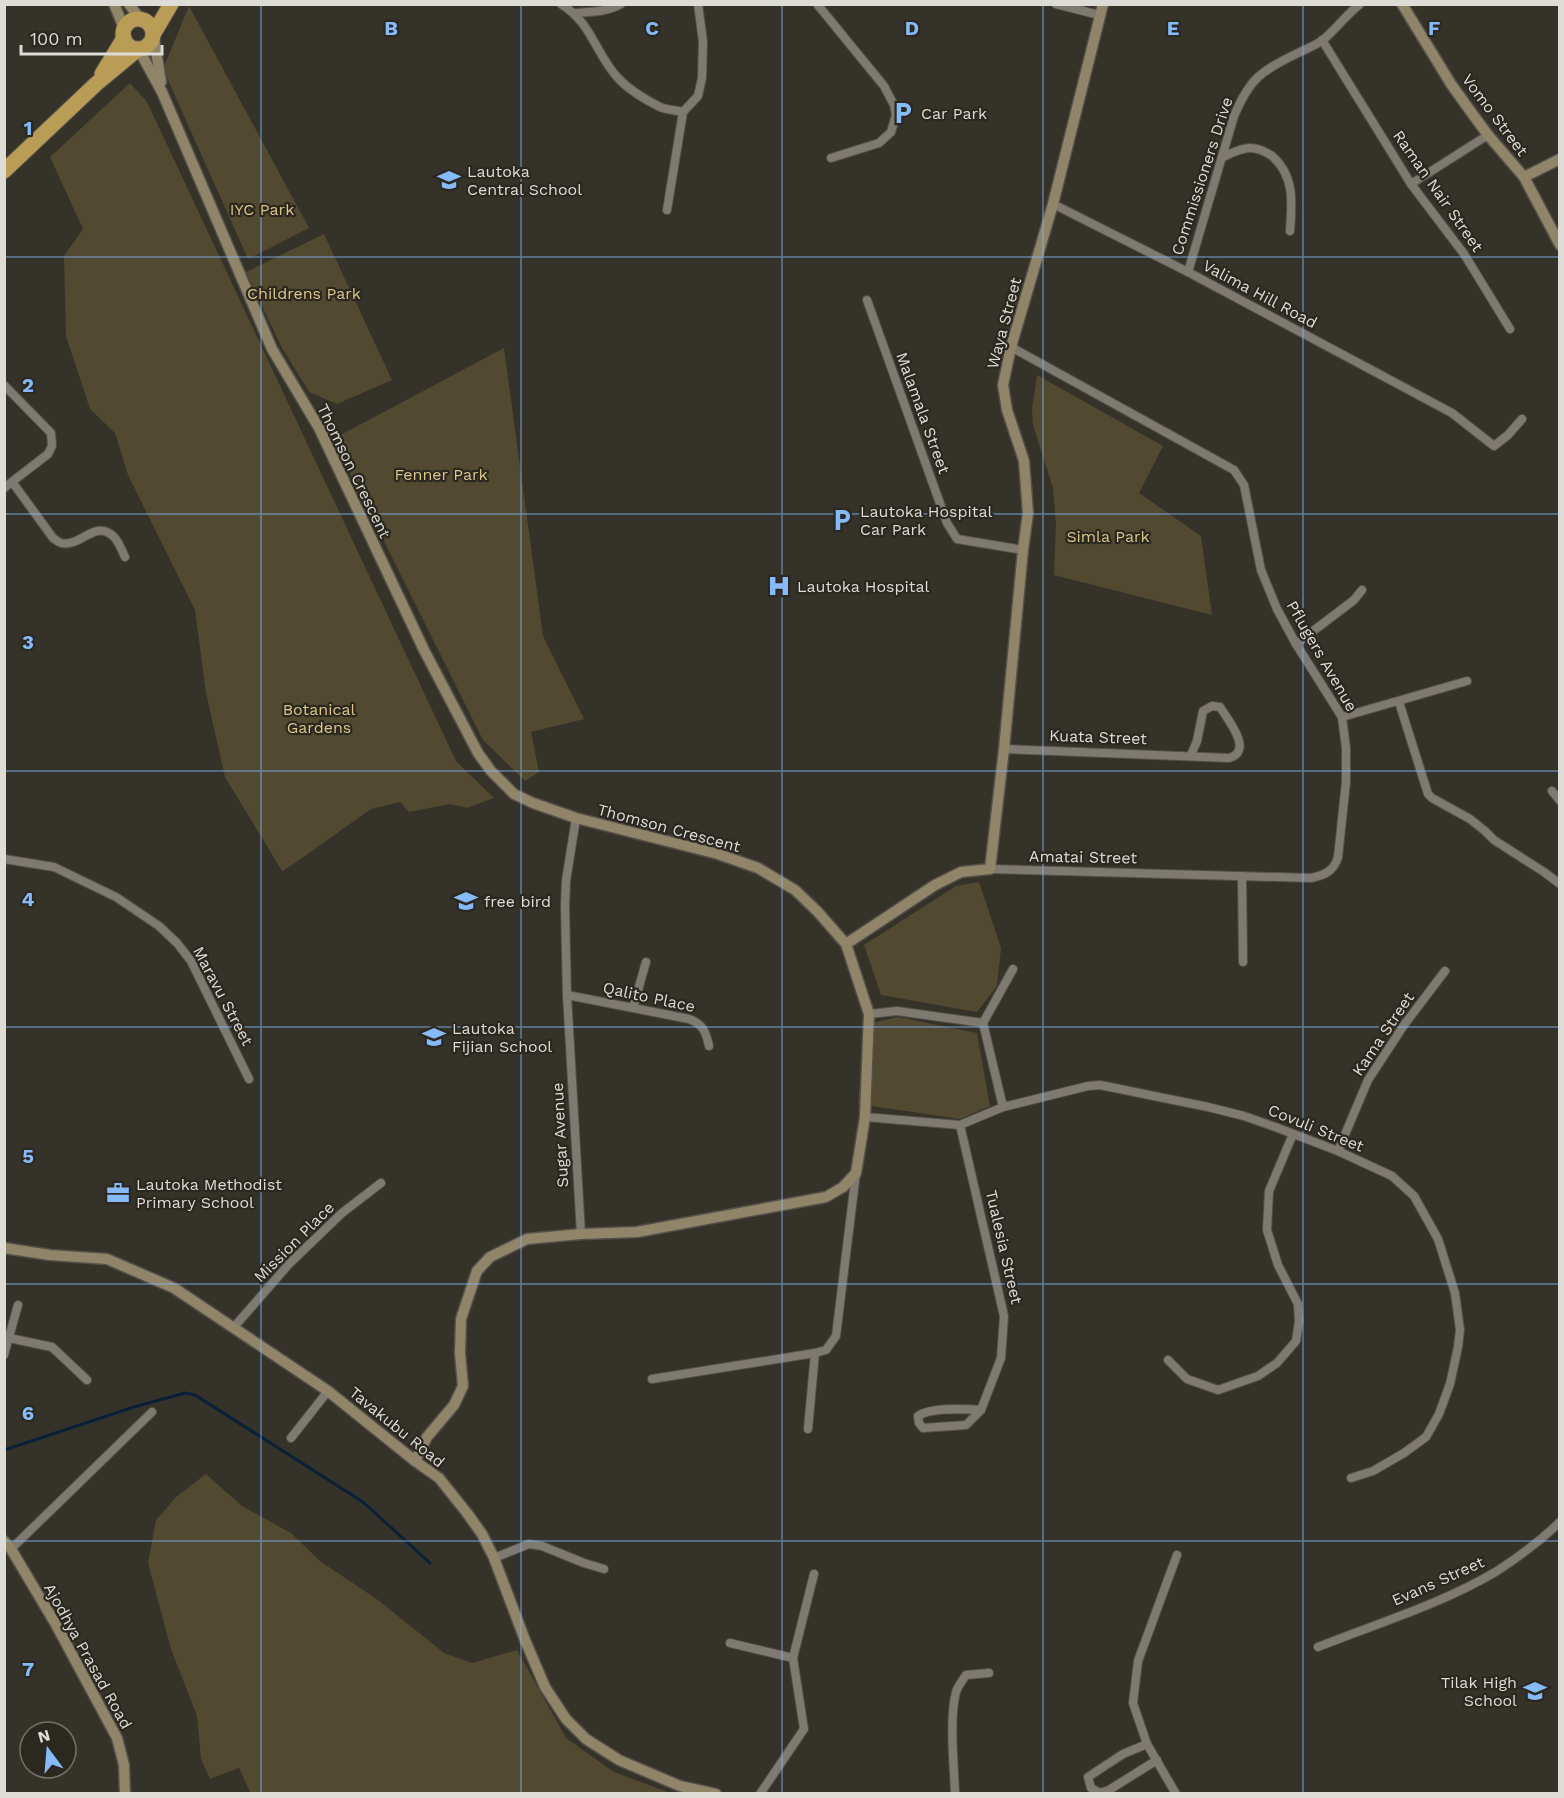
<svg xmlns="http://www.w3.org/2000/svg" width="1564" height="1798" font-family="'Work Sans',sans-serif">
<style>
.green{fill:#524931}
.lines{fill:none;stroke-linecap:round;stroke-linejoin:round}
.stream{stroke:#0a2038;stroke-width:3}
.street-casing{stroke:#535049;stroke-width:10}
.secondary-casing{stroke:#535049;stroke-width:13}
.highway-casing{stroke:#535049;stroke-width:17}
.street{stroke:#7e7a71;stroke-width:8}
.secondary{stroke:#908469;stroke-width:10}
.highway{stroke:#b99c56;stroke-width:15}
.grid{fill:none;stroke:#85bbfb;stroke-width:1.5;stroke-opacity:0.55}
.labels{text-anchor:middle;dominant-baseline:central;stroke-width:4.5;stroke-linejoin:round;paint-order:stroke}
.poi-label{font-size:16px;fill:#dedcd7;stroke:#2b2820;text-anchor:start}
.street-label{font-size:16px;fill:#dedcd7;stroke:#2b2820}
.park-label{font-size:16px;fill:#ddc487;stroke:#2b2820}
.grid-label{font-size:20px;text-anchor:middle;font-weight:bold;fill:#85bbfb;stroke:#2b2820;stroke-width:4.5;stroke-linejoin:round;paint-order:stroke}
</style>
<rect width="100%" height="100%" fill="#35322a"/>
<g class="green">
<polygon points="189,6 309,228 248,259 163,69"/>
<polygon points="130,83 147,102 456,761 494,798 467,808 450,804 409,812 400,802 371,809 295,863 282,871 225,777 206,693 195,610 128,475 115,433 90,409 66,336 64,256 83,229 50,157"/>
<polygon points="324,234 392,380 337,404 309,392 281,346 246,272"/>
<polygon points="504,348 543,636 584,719 531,732 539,772 525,781 483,740 333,439"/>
<polygon points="1037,375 1163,446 1139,493 1201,536 1212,615 1054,575 1056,524 1053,488 1033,425 1032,409"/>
<polygon points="979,882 1001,948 997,986 977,1012 881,995 864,945 956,886"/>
<polygon points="898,1017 977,1033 990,1106 960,1119 858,1104 868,1024"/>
<polygon points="206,1474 242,1506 291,1533 320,1561 378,1600 444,1653 472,1663 517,1650 566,1738 614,1772 670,1793 251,1794 239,1768 210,1779 201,1759 197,1716 171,1649 148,1563 156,1520 176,1497"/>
</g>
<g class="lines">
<polyline class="stream" points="4,1450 134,1407 185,1393 195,1395 363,1502 430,1563"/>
<g class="street-casing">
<g id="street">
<path d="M561,4C592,23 595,53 618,78C628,89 646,100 660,107C667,110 676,110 683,112"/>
<polyline points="817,4 884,86 894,105 896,115 891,132 879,143 831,158"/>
<polyline points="1056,4 1099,15"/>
<path d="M574,13C590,12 607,12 621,4"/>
<polyline points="1322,40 1411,184 1464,254 1510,329"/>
<path d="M1223,157C1232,153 1241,148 1250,148C1258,148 1266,152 1272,156C1295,176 1292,203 1290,231"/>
<polyline points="1411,184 1488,135"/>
<polyline points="1053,204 1188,272 1452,413 1494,446 1508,435 1522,419"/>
<polyline points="667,210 683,112 698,96 702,78 703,42 698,4"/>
<path d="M1188,272L1234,116C1250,78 1261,71 1298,53C1306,49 1316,45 1323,40C1336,29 1346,15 1360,4"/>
<polyline points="867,300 947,523 957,539 1023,550"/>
<polyline points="4,385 51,433 52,446 48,454 4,488"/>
<path d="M13,483L53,538C56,540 58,542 61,543C80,548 96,518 114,537C119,542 122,551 125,557"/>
<polyline points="1296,644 1354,600 1362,590"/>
<polyline points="1399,702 1428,794 1432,798 1470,819 1485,831 1494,840 1544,872 1560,884"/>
<polyline points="1342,717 1467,681"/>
<path d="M1004,749L1229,758C1254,751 1228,720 1220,707L1212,706L1203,711L1197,741L1191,755"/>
<polyline points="1552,791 1560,801"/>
<polyline points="576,818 566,881 565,907 567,995 581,1234"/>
<polyline points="4,859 54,867 116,897 159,926 177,943 191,961 249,1079"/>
<path d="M990,869L1311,878C1325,875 1334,871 1338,857L1346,782V748L1342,717L1296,644L1277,609L1261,570L1244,485L1234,470L1011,347"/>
<polyline points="1242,876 1243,962"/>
<path d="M567,995L689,1019C703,1024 706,1032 709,1046"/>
<polyline points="633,1008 646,962"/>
<polyline points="869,1014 897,1011 983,1023"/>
<polyline points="983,1023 1003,1107"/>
<polyline points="983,1023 1013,969"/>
<polyline points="865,1117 960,1125 1003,1107 1088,1086 1100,1085 1208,1107 1244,1116 1278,1128 1338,1151 1392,1176 1414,1196 1438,1239 1455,1293 1460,1330 1458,1347 1450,1384 1439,1414 1426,1437 1404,1453 1373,1471 1351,1478"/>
<path d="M960,1125L1004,1316L1001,1358L981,1410L966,1425L923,1428L919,1423L918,1416C931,1407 964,1409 981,1410"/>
<polyline points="1338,1151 1368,1080 1404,1025 1445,971"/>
<polyline points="234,1327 289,1264 342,1213 381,1183"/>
<polyline points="9,1338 52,1347 87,1380"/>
<polyline points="4,1355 18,1305"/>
<polyline points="1168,1360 1187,1379 1218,1390 1258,1376 1277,1363 1296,1341 1299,1321 1298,1304 1278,1265 1267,1230 1269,1191 1293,1134"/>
<polyline points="652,1379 815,1353 826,1350 836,1336 856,1173"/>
<polyline points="808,1429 815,1353"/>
<polyline points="291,1438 328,1391"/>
<polyline points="11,1549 152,1412"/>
<polyline points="494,1558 529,1544 542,1546 584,1563 604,1569"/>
<polyline points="730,1643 793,1658"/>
<path d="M1318,1647C1378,1623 1442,1604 1497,1571C1519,1557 1541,1540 1560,1522"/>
<polyline points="1147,1744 1123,1754 1088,1777 1091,1788 1100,1793 1109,1790 1157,1760"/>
<polyline points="760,1794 804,1729 793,1658 814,1574"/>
<path d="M955,1794C954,1765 949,1719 956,1692C958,1686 962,1681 966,1675L989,1673"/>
<polyline points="1176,1794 1147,1744 1133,1703 1138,1661 1177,1555"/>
</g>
</g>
<g class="secondary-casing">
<g id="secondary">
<polyline points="114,4 124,28"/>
<polyline points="129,4 140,19"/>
<polyline points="1402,4 1451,84 1471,112 1488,135 1524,177 1560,245"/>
<polyline points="154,38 161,82"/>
<polyline points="139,50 162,92 272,349 319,428 424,650 478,753 491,771 514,794 533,803 576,818 718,854 758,868 795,890 817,911 846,944 869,1014 865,1117 856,1173 843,1187 826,1197 637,1232 581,1234 527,1239 490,1257 477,1271 461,1319 460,1353 463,1386 454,1405 427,1437 415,1461"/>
<polyline points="1524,177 1560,159"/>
<polyline points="846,944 935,885 961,872 990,869 1004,749 1023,550 1028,513 1024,461 1007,410 1003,385 1011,347 1053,204 1103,4"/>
<polyline points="4,1248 50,1255 107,1259 174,1288 328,1391 415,1461 439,1478 467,1513 482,1534 494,1558 525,1640 545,1687 566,1719 586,1739 619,1760 680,1786 716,1794"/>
<polyline points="4,1541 11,1549 55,1623 117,1738 124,1765 125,1794"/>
</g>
</g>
<g class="highway-casing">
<g id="highway">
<circle cx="138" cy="34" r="15"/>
<polyline points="154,33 171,4"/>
<polyline points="102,74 124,38"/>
<polyline points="4,171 96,84 137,50"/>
</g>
</g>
<use href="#street" class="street"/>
<use href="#secondary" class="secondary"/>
<use href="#highway" class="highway"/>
</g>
<path class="grid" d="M261,4V1794M521,4V1794M782,4V1794M1043,4V1794M1303,4V1794M4,257H1560M4,514H1560M4,771H1560M4,1027H1560M4,1284H1560M4,1541H1560"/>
<defs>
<g id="parking-bare" transform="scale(1.8)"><path d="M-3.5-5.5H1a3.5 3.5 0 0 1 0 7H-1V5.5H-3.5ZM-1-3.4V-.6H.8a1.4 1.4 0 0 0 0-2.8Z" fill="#85bbfb" stroke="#2b2820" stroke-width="2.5" paint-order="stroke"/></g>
<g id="school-bare" transform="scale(1.8)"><path d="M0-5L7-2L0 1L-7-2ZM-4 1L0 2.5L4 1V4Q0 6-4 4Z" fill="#85bbfb" stroke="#2b2820" stroke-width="2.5" paint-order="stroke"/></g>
<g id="hospital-bare" transform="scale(1.8)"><path d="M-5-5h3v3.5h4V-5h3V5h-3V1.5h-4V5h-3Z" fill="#85bbfb" stroke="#2b2820" stroke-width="2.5" paint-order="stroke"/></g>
<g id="office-bare" transform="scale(1.8)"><path d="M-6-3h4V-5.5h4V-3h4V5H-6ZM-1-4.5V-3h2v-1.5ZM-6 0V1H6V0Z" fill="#85bbfb" stroke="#2b2820" stroke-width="2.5" paint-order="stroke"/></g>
</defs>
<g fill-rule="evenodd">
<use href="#parking-bare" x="903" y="113"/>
<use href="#school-bare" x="449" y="180"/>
<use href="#parking-bare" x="842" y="520"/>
<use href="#hospital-bare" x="779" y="586"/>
<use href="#school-bare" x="466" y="901"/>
<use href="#school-bare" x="434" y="1037"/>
<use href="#office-bare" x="118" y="1193"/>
<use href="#school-bare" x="1535" y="1691"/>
</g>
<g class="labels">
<g class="poi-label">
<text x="921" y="113">Car Park</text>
<text x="467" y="171">Lautoka<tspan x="467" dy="18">Central School</tspan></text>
<text x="860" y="511">Lautoka Hospital<tspan x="860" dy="18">Car Park</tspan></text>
<text x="797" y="586">Lautoka Hospital</text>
<text x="484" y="901">free bird</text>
<text x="452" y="1028">Lautoka<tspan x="452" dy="18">Fijian School</tspan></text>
<text x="136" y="1184">Lautoka Methodist<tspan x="136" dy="18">Primary School</tspan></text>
<text x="1517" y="1682" text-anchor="end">Tilak High<tspan x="1517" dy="18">School</tspan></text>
</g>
<g class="street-label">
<text transform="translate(1495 115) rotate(53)">Vomo Street</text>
<text transform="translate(1202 176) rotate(-72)">Commissioners Drive</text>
<text transform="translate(1438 191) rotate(55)">Raman Nair Street</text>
<text transform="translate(1260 294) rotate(28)">Valima Hill Road</text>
<text transform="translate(1004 323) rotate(-75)">Waya Street</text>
<text transform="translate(923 413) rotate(70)">Malamala Street</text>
<text transform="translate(354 471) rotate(64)">Thomson Crescent</text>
<text transform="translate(1322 656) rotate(60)">Pflugers Avenue</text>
<text transform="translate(1098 737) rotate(2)">Kuata Street</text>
<text transform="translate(669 828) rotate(15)">Thomson Crescent</text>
<text transform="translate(1083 857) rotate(1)">Amatai Street</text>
<text transform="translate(223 996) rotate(62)">Maravu Street</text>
<text transform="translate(649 997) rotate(12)">Qalito Place</text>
<text transform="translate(1383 1034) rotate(-56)">Kama Street</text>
<text transform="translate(1316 1128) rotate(22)">Covuli Street</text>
<text transform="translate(560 1135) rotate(-93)">Sugar Avenue</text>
<text transform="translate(294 1242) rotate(-45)">Mission Place</text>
<text transform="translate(1004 1247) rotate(77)">Tualesia Street</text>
<text transform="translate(397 1427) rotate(39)">Tavakubu Road</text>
<text transform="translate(1438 1581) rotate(-24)">Evans Street</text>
<text transform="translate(88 1656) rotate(61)">Ajodhya Prasad Road</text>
</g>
<g class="park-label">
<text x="262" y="209">IYC Park</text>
<text x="304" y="293">Childrens Park</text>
<text x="441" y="474">Fenner Park</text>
<text x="1108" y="536">Simla Park</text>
<text x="319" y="709">Botanical<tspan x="319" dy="18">Gardens</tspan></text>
</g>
</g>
<g class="grid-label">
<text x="391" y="35">B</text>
<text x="652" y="35">C</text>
<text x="912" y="35">D</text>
<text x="1173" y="35">E</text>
<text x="1434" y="35">F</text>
<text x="28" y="135">1</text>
<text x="28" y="392">2</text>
<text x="28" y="649">3</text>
<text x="28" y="906">4</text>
<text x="28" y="1163">5</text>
<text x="28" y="1420">6</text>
<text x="28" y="1676">7</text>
</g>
<rect width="1564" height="1798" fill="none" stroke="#dedcd7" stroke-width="12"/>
<g transform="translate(48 1750) rotate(344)"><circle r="28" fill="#2b2820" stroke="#737069" stroke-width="1.5"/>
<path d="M0-4.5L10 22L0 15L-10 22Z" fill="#85bbfb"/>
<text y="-9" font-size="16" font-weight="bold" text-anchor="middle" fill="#dedcd7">N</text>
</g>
<path d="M21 45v9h141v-9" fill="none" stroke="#dedcd7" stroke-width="3"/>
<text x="30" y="45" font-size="18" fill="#dedcd7" stroke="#2b2820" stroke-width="4.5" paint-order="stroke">100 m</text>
</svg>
